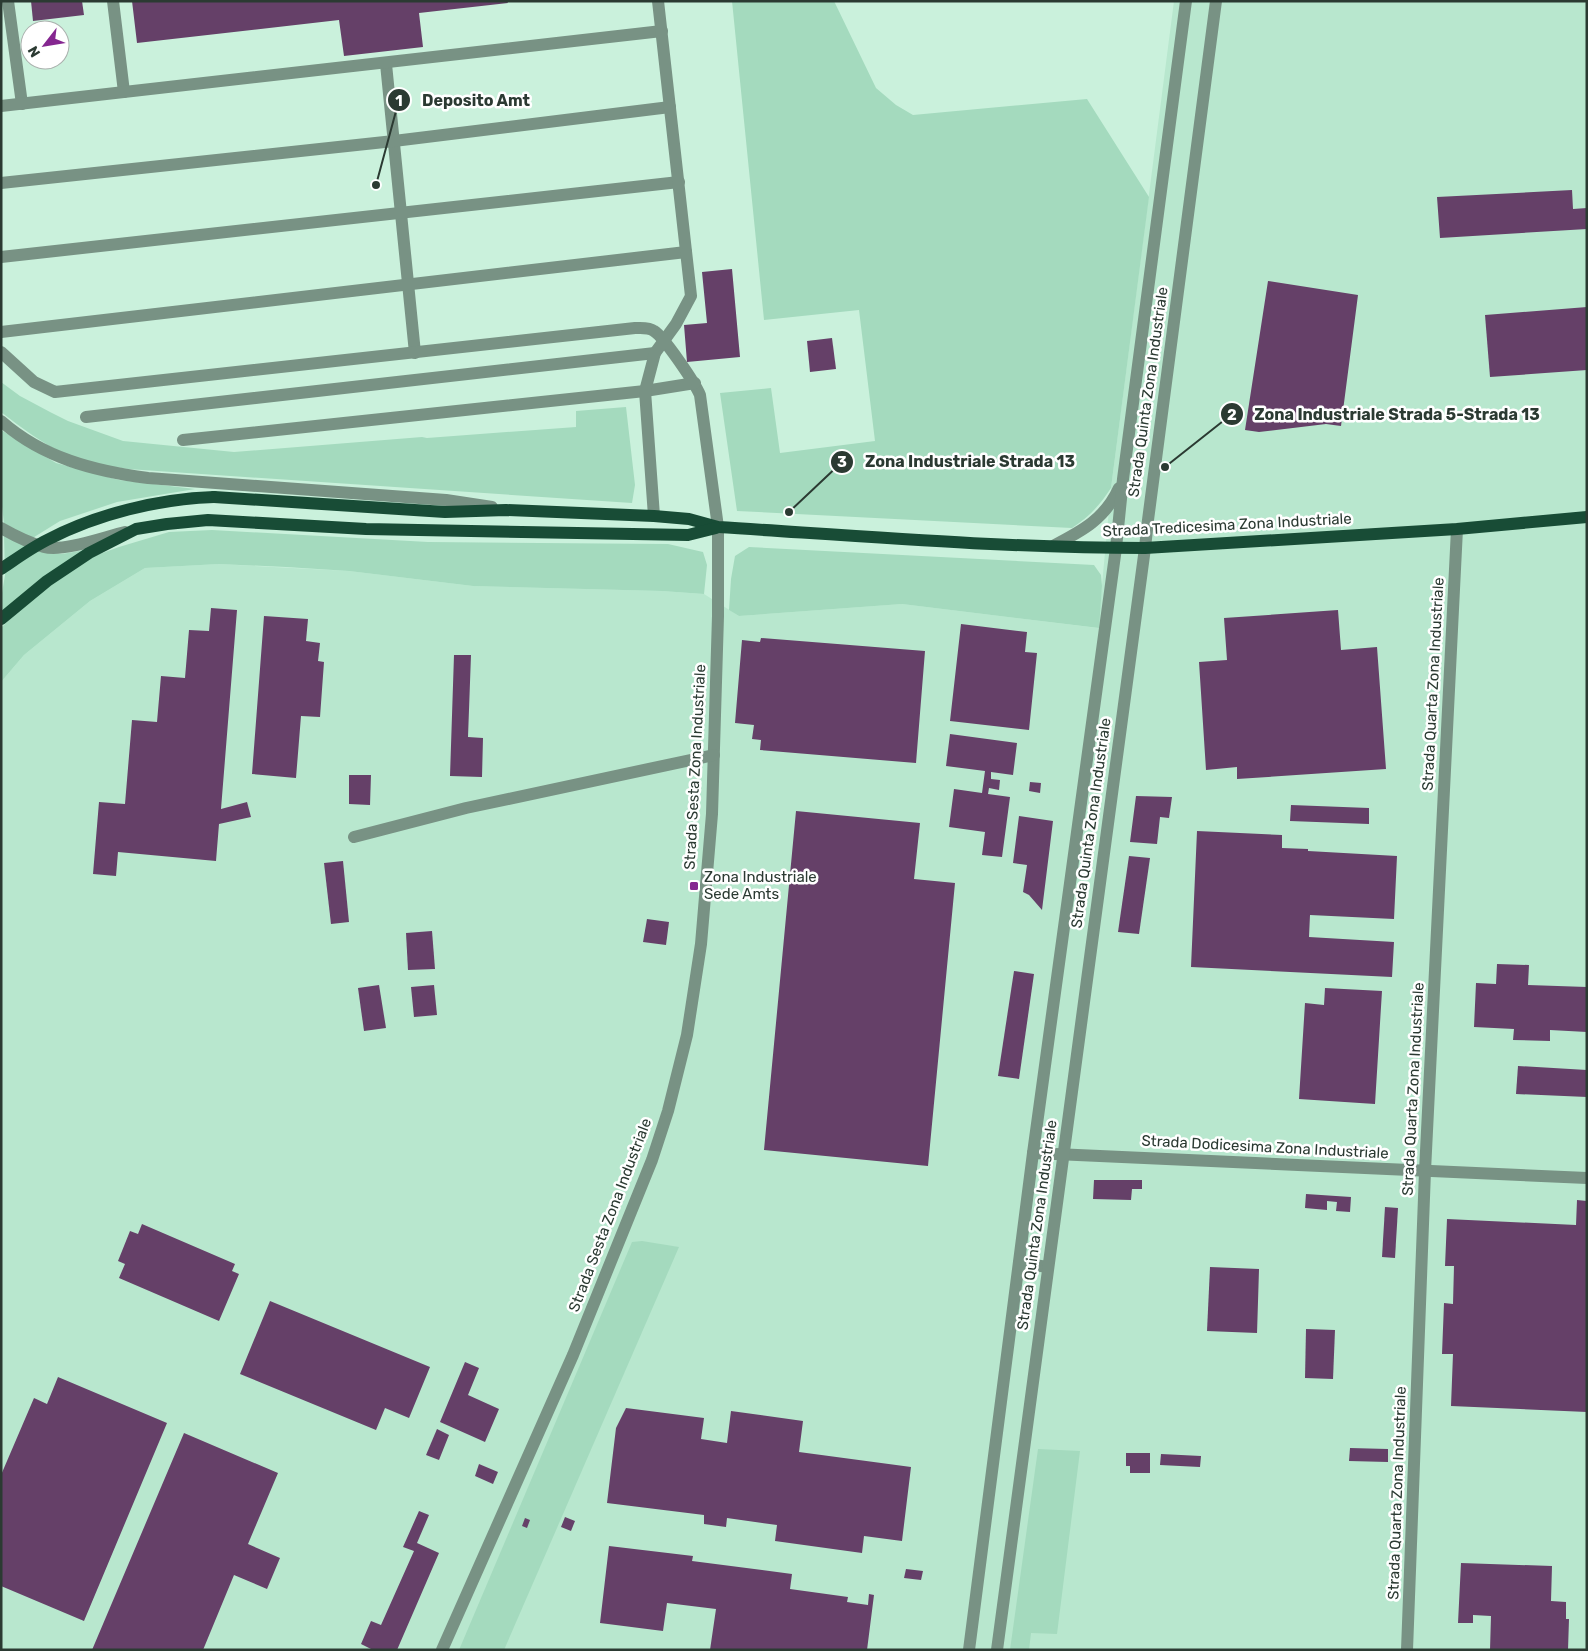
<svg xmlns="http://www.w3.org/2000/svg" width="1588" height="1651" font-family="Rubik,sans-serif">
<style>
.built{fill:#b8e7ce}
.green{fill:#a4dabe}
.building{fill:#654068}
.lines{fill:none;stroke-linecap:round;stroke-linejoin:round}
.minor{stroke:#789284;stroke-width:12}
.major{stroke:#184c36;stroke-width:12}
.major-bridge{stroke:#184c36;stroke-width:12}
.poi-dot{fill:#852690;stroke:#fff;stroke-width:2}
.labels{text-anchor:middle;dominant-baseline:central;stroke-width:5;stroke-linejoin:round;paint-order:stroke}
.street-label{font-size:15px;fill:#2b3a32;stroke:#fff}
.poi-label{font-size:15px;fill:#2b3a32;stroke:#fff;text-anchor:start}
.leader{fill:none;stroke:#2b3a32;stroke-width:2}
.callout-dot{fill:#2b3a32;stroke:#fff;stroke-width:2}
.mark-label{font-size:15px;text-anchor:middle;font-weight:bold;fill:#fff}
.callout-label{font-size:16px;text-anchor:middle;font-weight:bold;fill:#2b3a32;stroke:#fff;stroke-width:5;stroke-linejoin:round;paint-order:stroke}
</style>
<rect width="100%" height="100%" fill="#caf1dc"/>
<polygon class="built" points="1174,1 1587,1 1587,1650 1,1650 1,682 24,655 90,601 145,568 219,564 349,571 473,586 662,591 704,594 739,616 902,604 1098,628 1111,488"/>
<g class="green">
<path d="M732,1H834L876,88L896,105L913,115L1087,99L1149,197L1111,488C1100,505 1089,517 1072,528L737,511L720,393L771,388L780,453L875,441L859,310L764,320Z"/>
<path d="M1,382L20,396L50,412L68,421L123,441L234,452L422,437L427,438L576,427V411L626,407L635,485L632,503L128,469C107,466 86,463 67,455C43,444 22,428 1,412Z"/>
<polygon points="1,430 56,463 119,480 195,489 117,502 60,521 31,539 4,523 1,498"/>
<polygon points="212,530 428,542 668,544 703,552 707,565 704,594 662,591 473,586 349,571 286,567 219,564 145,568 90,601 24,655 1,682 1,628 15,614 50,585 94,556 119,547 169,532"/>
<polygon points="4,536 48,553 62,554 85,550 1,613 1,599 5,575"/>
<polygon points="749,547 1094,565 1101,575 1102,586 1099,628 902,604 739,616 729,610 731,579 735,556"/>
<polygon points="642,1241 679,1247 504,1650 459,1650 632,1242"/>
<polygon points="1038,1449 1080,1451 1057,1634 1031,1633 1029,1650 1010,1650"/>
</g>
<g class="building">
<polygon points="31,1 82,1 84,15 33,21"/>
<polygon points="132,1 507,1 508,3 419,13 423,47 344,56 339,20 137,43"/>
<polygon points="1572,190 1573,209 1587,208 1587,229 1440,238 1437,197"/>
<polygon points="732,269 740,357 687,362 684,325 707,323 702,272"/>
<polygon points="1268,281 1358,295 1341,426 1326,424 1259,432 1245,430"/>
<polygon points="1587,307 1587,370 1490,377 1485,315"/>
<polygon points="832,338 836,369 810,372 807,341"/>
<polygon points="211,608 237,610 221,809 247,802 251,817 219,824 216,861 118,852 116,876 93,874 99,802 125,804 132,720 157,722 161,676 185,678 189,630 209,631"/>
<polygon points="1338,610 1341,650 1377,647 1386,769 1237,779 1237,767 1206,770 1199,662 1227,660 1224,618"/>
<polygon points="264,616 308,619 306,641 320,643 318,661 324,662 320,717 301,716 296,778 252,774"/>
<polygon points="961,624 1027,632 1025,652 1037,653 1029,730 950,721"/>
<polygon points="761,638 925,651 916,763 760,750 761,740 752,739 754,725 735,723 742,640 760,642"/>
<polygon points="454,655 471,655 468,737 483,738 482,777 450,776"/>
<polygon points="950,734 1017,743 1013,775 991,772 991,779 1000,780 999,790 989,788 988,794 1010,797 1002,857 982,855 985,832 949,827 954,789 982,793 985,771 946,766"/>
<polygon points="349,775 371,775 370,805 349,804"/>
<polygon points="1030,782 1041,783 1040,793 1029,791"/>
<polygon points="1136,796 1172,797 1169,818 1160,817 1157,844 1130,842"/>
<polygon points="1291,805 1369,808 1369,824 1290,821"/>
<polygon points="796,811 920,823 914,879 955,883 928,1166 764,1150"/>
<polygon points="1019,816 1053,821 1042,910 1029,895 1023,892 1027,865 1013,863"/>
<polygon points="1197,831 1282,835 1282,848 1308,849 1308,851 1397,856 1394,919 1310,915 1309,937 1394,942 1392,977 1191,967"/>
<polygon points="1129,856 1150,858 1139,934 1118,932"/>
<polygon points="343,861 349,922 331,924 324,863"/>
<polygon points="647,919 669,922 666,945 643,942"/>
<polygon points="432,931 435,969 408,970 406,933"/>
<polygon points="1497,964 1529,965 1528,985 1587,987 1587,1032 1550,1030 1550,1041 1513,1040 1514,1029 1474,1027 1476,983 1496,984"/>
<polygon points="1014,971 1034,974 1019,1079 998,1076"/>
<polygon points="379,985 386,1028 364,1031 358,988"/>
<polygon points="434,985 437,1015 414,1017 411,987"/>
<polygon points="1325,988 1382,991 1375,1104 1299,1099 1305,1003 1324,1005"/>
<polygon points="1518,1066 1587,1070 1587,1097 1516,1094"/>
<polygon points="1094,1180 1142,1180 1142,1189 1132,1189 1131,1200 1093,1199"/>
<polygon points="1306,1194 1351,1197 1350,1212 1336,1211 1337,1202 1327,1201 1327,1210 1305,1208"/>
<polygon points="1577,1200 1587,1201 1587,1412 1451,1406 1453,1354 1442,1354 1444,1303 1453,1304 1454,1266 1445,1266 1447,1219 1576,1225"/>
<polygon points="1385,1207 1398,1208 1395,1258 1382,1257"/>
<polygon points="142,1224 235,1264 232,1271 239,1274 219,1321 119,1278 125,1264 118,1261 130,1231 138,1234"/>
<polygon points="1210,1267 1259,1269 1257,1333 1207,1331"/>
<polygon points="270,1301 430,1367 409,1418 385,1408 376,1430 240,1374"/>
<polygon points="1306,1329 1335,1330 1333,1379 1305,1378"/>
<polygon points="465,1362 479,1368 468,1395 499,1409 485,1442 440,1422"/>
<polygon points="58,1377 167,1423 84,1621 1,1586 1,1475 34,1398 47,1404"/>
<polygon points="626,1408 704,1418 701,1439 727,1443 731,1411 803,1421 799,1452 911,1467 902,1541 864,1536 862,1553 775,1541 777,1525 727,1518 726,1527 704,1524 704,1515 607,1503 616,1428"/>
<polygon points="437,1429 449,1435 439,1460 426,1455"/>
<polygon points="184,1433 278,1473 248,1544 280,1558 267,1589 234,1575 203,1650 92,1650"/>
<polygon points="1350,1448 1388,1449 1388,1462 1349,1461"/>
<polygon points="1126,1453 1150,1453 1150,1473 1130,1473 1130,1466 1126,1466"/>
<polygon points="1161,1454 1201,1456 1200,1467 1160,1465"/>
<polygon points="479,1464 498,1472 493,1484 475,1476"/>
<polygon points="419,1511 429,1515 417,1543 439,1553 397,1650 373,1650 361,1644 371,1621 381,1625 414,1551 403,1547"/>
<polygon points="565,1517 575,1521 571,1531 561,1527"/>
<polygon points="525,1518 530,1520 527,1528 522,1526"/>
<polygon points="609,1546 693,1556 692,1561 792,1574 790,1589 848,1597 847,1602 868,1605 869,1594 874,1595 867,1650 710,1650 716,1609 667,1603 663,1631 600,1623"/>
<polygon points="1461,1563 1552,1566 1551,1601 1566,1602 1566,1619 1569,1619 1568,1650 1490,1650 1491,1616 1473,1615 1473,1623 1458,1623"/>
<polygon points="906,1569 923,1571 921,1580 904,1578"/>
</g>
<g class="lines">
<g class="minor">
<polyline points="8,1 22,104"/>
<polyline points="113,1 124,92"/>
<polyline points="386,64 415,353"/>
<polyline points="1,106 662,31"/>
<polyline points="1,183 394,141 670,107"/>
<polyline points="1,257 679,182"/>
<polyline points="1,332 686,252"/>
<path d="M1,352L34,382L55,392L635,328C641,328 649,327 654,331C664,337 695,383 700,395L718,527V616L712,814L701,944L687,1035L668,1111L652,1160L573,1355L442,1650"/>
<polyline points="86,417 655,353"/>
<path d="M1,421C43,458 94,471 148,478L446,500L492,507"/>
<polyline points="183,440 645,391 695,383"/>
<polyline points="654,516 645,391 655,353 676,324 691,296 658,1"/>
<path d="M1,528C15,536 29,543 44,547C64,552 104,537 125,532"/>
<path d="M1053,546C1082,531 1105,519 1119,488"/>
<polyline points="354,837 466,808 714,755"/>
<polyline points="1033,1153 1587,1178"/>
<polyline points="1019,1263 1048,1267"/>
<polyline points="969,1650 1033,1153 1116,548 1123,479 1186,1"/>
<polyline points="997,1650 1145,548 1148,520 1216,1"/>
<polyline points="1407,1650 1425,1171 1457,529"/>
</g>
<g class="major">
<path d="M214,497L445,512L506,510L654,516L689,519L718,527C860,536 1003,548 1145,548L1457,529L1587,517"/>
<polyline points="1,619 47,581 89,553 136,529 167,524 208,520 366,529 688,535 716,528"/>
</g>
<path class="major-bridge" d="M1,569C16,559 31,548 47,540C97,514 158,499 214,497"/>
</g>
<rect class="poi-dot" x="689" y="881" width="10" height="10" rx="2.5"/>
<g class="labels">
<g class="street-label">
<text transform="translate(1148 392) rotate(-82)">Strada Quinta Zona Industriale</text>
<text transform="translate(1227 525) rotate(-3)">Strada Tredicesima Zona Industriale</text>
<text transform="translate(1433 684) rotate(-87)">Strada Quarta Zona Industriale</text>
<text transform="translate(695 767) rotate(-87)">Strada Sesta Zona Industriale</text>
<text transform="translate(1091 823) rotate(-82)">Strada Quinta Zona Industriale</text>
<text transform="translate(1413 1089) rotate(-87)">Strada Quarta Zona Industriale</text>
<text transform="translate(1265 1147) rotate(3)">Strada Dodicesima Zona Industriale</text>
<text transform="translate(610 1215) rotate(-69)">Strada Sesta Zona Industriale</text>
<text transform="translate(1037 1225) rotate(-82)">Strada Quinta Zona Industriale</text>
<text transform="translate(1397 1493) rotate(-88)">Strada Quarta Zona Industriale</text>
</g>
<g class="poi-label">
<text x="704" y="877">Zona Industriale<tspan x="704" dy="17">Sede Amts</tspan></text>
</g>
</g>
<path class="leader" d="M376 185L399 100M1165 467L1232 414M789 512L842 462"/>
<g class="callout-dot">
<circle cx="376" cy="185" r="5"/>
<circle cx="1165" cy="467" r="5"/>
<circle cx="789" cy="512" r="5"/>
<circle cx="399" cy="100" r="12"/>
<circle cx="1232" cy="414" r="12"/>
<circle cx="842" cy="462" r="12"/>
</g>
<g class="mark-label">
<text x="399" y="106">1</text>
<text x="1232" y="420">2</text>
<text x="842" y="467">3</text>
</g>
<g class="callout-label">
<text x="476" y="106">Deposito Amt</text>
<text x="1397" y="420">Zona Industriale Strada 5-Strada 13</text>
<text x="970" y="467">Zona Industriale Strada 13</text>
</g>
<rect width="1588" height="1651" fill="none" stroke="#2b3a32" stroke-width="5"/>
<g transform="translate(45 45) rotate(239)"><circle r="24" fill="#ffffff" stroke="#aab0ad"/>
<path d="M0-4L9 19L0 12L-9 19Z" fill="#852690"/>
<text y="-8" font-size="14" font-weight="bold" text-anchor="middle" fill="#2b3a32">N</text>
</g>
</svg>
